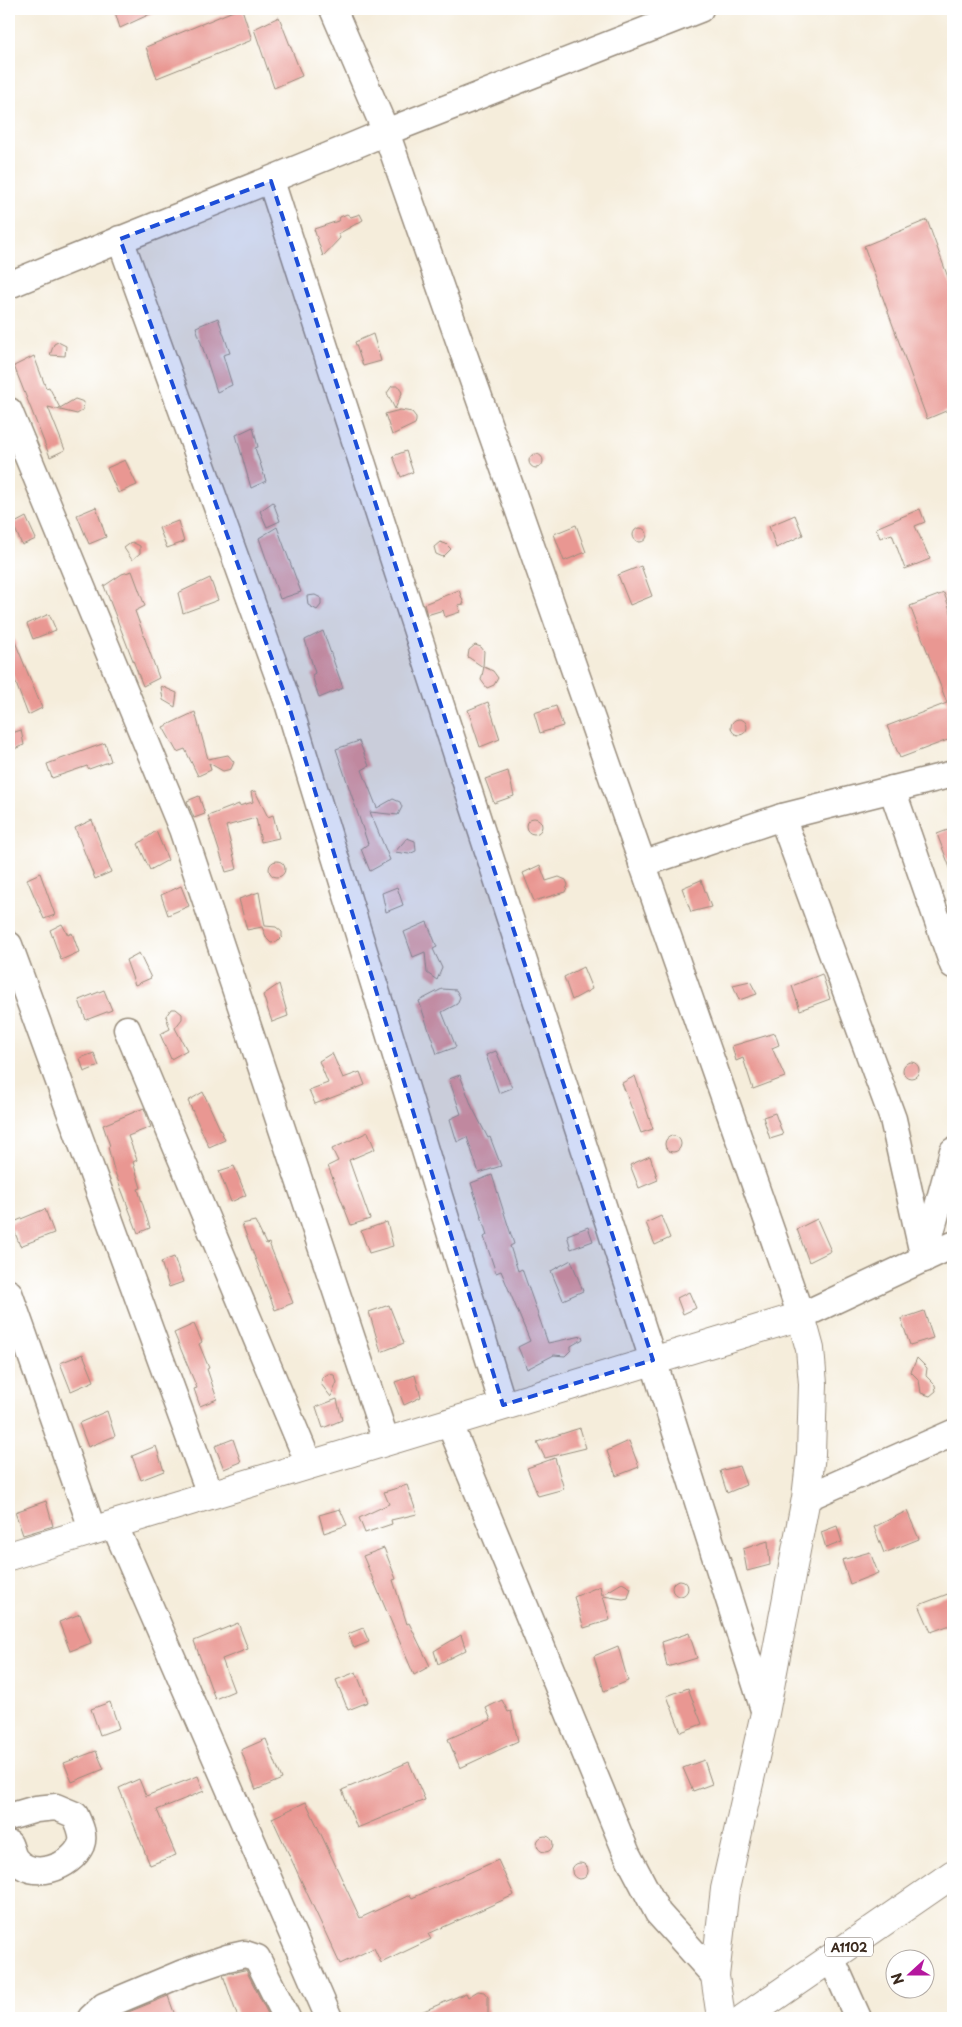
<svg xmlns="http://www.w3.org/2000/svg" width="962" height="2027" font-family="'Playpen Sans',sans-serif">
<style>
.building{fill:#e99792}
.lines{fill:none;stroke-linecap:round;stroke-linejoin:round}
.minor-casing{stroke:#988c7c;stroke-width:29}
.major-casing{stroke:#988c7c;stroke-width:30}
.minor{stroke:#fff;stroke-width:26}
.major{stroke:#fff;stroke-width:28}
.marked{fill:#1d4ed8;fill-opacity:0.2;stroke:#1d4ed8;stroke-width:4;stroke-dasharray:10 6;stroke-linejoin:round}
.labels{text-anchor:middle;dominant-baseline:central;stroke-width:4;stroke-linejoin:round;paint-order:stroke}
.shield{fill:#fff;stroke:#766a62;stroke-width:1}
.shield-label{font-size:12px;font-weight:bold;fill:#3b2a1e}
</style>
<rect width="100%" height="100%" fill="#fff"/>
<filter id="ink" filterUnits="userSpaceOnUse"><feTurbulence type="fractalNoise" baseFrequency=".02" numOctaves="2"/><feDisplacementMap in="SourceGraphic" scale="10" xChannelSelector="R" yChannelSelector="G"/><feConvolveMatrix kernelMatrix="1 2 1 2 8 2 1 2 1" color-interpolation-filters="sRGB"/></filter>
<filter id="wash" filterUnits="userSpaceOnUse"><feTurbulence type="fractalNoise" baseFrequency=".0096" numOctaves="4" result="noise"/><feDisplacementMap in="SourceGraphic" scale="20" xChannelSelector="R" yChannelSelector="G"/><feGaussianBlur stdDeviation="1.12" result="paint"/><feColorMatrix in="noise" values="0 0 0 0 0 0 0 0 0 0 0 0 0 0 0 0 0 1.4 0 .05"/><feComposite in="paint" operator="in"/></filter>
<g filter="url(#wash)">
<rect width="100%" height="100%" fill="#f5eddb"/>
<g id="blocks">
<g class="building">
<polygon points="114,9 161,9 120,28"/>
<polygon points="238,9 242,9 252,40 157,78 146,47"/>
<polygon points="279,17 302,76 274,88 254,29"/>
<polygon points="347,214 351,217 360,214 363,220 338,234 340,238 323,256 314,229 338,221 340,217"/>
<polygon points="927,220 953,291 953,408 927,419 864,246"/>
<polygon points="218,318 230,353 223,355 232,385 217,392 196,327"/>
<polygon points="373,334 381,361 363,366 355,342"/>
<polygon points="58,342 66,346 65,356 50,355 54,344"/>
<polygon points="34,356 46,388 49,387 60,408 75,399 84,402 83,410 77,414 48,407 65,450 50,457 14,366"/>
<polygon points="392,386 399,386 402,393 395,409 387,393"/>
<polygon points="400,410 412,412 416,417 416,421 415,424 392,435 385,414"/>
<polygon points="253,427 258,447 255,448 266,481 251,488 236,435"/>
<polygon points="406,451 413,472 401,477 393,456"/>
<circle cx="536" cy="461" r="7"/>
<polygon points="125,460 137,485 118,493 107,468"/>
<polygon points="273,502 280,521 267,527 260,511"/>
<polygon points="96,507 106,537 89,544 77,515"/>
<polygon points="920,509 925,522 915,526 930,559 905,569 892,534 880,538 876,528"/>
<polygon points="795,515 803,535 776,548 769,526"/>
<polygon points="26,517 36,539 22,545 13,524"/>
<polygon points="178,521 184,542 167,548 159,528"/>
<polygon points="576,525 586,552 564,561 554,534"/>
<polygon points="277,527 301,592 280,599 259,538"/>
<circle cx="640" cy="535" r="7"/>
<polygon points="132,542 140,546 140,553 132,560 124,548"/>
<polygon points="440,542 446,544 451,549 443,557 436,554 434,547"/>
<polygon points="641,566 652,596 630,605 618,575"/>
<polygon points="132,571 145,606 135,611 159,678 143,686 104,586 122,574"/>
<polygon points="210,578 218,600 183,613 178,593"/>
<polygon points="459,590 464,604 458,605 460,612 445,617 443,610 427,615 424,604"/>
<polygon points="944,593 953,618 953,738 900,758 887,726 947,703 910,606"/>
<polygon points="315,595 321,598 321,605 317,610 308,605 307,596"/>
<polygon points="49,614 56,630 33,639 27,624"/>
<polygon points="9,627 42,708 28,715 12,673 9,675"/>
<polygon points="323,631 343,688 319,698 312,675 315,673 305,640"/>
<polygon points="475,645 481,647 484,651 483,667 468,657 469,650"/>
<polygon points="484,667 493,671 498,678 494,685 487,688 481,680"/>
<polygon points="161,686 177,693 175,707 163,700"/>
<polygon points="488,702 500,739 480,747 468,710"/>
<polygon points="556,706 563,726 540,733 534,713"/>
<polygon points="195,712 208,759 228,755 234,762 231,769 223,771 209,763 211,770 198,776 185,749 177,752 163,727"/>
<circle cx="739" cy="727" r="8"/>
<polygon points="21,730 24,745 9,751 9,734"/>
<polygon points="359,741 369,766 362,770 377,808 393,799 400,802 402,807 398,815 370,812 390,860 370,871 361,849 368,844 336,749"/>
<polygon points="105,743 111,761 89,769 87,766 52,778 47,764"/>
<polygon points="508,771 514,796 494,803 485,779"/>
<polygon points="255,791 268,817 273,815 279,838 261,842 256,818 226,826 237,869 226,872 208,816 239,804 239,806 253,802 251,792"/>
<polygon points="199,796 205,814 194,818 187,801"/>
<circle cx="534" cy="826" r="8"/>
<polygon points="92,820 111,872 95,879 75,828"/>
<polygon points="953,828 953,873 952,873 937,834"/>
<polygon points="156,831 168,860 150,870 138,844"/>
<polygon points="407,838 415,841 416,851 409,854 395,852"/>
<circle cx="277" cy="869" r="8"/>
<polygon points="540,865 546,881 559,877 566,880 568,885 565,892 534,901 523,873"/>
<polygon points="40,873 55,915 44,919 27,879"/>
<polygon points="701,880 711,907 691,912 682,888"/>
<polygon points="181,886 189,906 168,915 161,895"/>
<polygon points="397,887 403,905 386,912 382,893"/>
<polygon points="259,892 265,926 276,927 282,932 282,937 277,942 271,943 267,939 262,927 247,930 239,899"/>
<polygon points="427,922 437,947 433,949 442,968 437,980 427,973 425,952 413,957 404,932"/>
<polygon points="62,924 68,935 72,933 79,952 61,960 50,930"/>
<polygon points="139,953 151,978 135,985 126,960"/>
<polygon points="583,967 592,989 572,1000 564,977"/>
<polygon points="822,974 830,999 800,1010 792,986"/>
<polygon points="750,981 757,994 739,1000 733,985"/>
<polygon points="279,984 288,1016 272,1022 263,995"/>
<polygon points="442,989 456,990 460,997 457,1004 442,1012 456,1047 437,1054 419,1001"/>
<polygon points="104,990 112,1010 86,1020 79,1000"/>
<polygon points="171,1009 176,1009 182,1014 182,1019 175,1028 187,1050 171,1059 160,1034 170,1029 166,1016"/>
<polygon points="775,1033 779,1045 772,1048 785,1077 753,1089 743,1058 736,1061 732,1046"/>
<polygon points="496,1051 512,1088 499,1093 486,1055"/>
<polygon points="94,1053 99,1066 84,1072 80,1058"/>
<polygon points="332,1053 343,1078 360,1072 365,1085 315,1104 309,1090 328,1083 319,1061"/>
<circle cx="911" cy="1070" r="8"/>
<polygon points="460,1075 472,1107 488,1138 490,1137 501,1166 479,1173 467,1137 457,1142 450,1119 461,1114 449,1079"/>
<polygon points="635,1076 653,1129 641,1133 622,1083"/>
<polygon points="203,1092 225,1140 209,1147 188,1101"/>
<polygon points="144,1108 151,1127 128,1136 137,1160 133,1162 141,1188 138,1189 150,1228 138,1233 114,1170 108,1147 110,1146 103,1125"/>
<polygon points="775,1113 783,1135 770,1139 763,1117"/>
<polygon points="368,1132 375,1149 349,1160 370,1219 351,1225 328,1166 338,1161 332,1149"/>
<circle cx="673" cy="1144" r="8"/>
<polygon points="650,1156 658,1180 639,1188 630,1165"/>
<polygon points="234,1166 246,1195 231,1202 219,1171"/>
<polygon points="492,1175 514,1244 510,1246 518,1271 522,1269 548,1343 582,1336 583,1339 571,1346 571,1350 565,1356 554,1355 527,1369 518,1347 530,1341 501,1271 496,1273 484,1237 487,1235 471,1183"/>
<polygon points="45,1209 54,1233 20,1246 14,1230 9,1230 9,1224"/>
<polygon points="661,1216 670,1238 655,1245 646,1223"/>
<polygon points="817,1219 831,1251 809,1262 797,1229"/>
<polygon points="255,1221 266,1244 269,1243 293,1303 275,1310 242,1224"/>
<polygon points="387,1222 393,1246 369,1253 361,1231"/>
<polygon points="588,1227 593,1241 571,1249 567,1235"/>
<polygon points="174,1257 183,1282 169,1287 161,1262"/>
<polygon points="571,1260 583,1291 563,1300 551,1271"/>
<polygon points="689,1292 696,1308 683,1314 677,1298"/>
<polygon points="389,1305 404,1343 381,1352 369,1312"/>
<polygon points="924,1311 933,1338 910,1345 901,1319"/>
<polygon points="194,1324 202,1342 199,1344 209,1368 207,1369 217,1399 200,1406 194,1389 197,1388 174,1333"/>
<polygon points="83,1354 94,1381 71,1391 60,1363"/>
<polygon points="917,1358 927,1368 926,1376 935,1385 936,1391 930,1396 921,1393 919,1380 911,1372"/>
<polygon points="328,1374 334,1375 337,1382 331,1397 321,1384 322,1378"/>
<polygon points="415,1375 421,1397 404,1405 395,1382"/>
<polygon points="337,1399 342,1420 323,1428 316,1407"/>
<polygon points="107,1411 115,1436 88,1447 79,1423"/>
<polygon points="580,1428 586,1448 545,1458 537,1442"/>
<polygon points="233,1439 241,1462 224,1469 215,1446"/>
<polygon points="629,1441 639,1467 616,1476 607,1451"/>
<polygon points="156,1446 164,1471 141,1480 132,1456"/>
<polygon points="555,1458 564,1489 538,1496 527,1468"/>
<polygon points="739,1466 746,1485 727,1493 720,1471"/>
<polygon points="407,1485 417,1514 391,1520 392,1524 365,1533 359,1518 389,1504 384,1492"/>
<polygon points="46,1501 53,1526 23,1535 15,1512"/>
<polygon points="340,1509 347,1525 324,1533 319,1515"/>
<polygon points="907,1511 919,1539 884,1553 874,1527"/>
<polygon points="837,1526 842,1542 826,1548 821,1532"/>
<polygon points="768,1541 770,1565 747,1571 743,1549"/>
<polygon points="384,1548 396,1579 393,1580 407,1624 409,1623 430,1666 414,1675 363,1556"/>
<polygon points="870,1552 878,1573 850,1584 842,1560"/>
<circle cx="680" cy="1588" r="8"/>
<polygon points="622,1583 631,1588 628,1598 623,1599 603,1596 610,1620 584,1628 574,1597 600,1586 602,1595"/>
<polygon points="953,1592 953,1624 931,1632 919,1605"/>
<polygon points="80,1614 91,1643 70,1651 59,1622"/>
<polygon points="238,1623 248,1649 222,1659 234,1691 215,1699 194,1641"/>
<polygon points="363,1628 369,1642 354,1648 348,1634"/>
<polygon points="689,1633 697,1658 667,1667 662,1642"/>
<polygon points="461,1635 466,1650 438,1664 434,1651"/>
<polygon points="618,1646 628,1681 604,1691 594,1656"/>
<polygon points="356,1672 368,1702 348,1710 336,1680"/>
<polygon points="688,1688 702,1724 681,1732 667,1696"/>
<polygon points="502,1700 508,1712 511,1711 518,1741 460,1768 448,1739 491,1720 486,1708"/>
<polygon points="110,1702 119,1728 100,1735 91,1709"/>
<polygon points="266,1739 282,1779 256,1790 241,1750"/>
<polygon points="96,1751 104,1769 72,1782 64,1763"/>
<polygon points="704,1760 712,1784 693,1791 683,1768"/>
<polygon points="409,1762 425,1800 357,1828 342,1790"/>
<polygon points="198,1776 204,1791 157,1810 176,1855 150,1865 119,1788 139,1779 146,1796"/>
<polygon points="306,1802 360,1918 410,1895 412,1898 498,1860 514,1895 428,1934 431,1939 381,1963 374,1948 340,1964 272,1818"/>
<circle cx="545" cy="1844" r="8"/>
<circle cx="580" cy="1871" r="8"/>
<polygon points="244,1970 246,1970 270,2018 238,2018 223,1975"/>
<polygon points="478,1991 484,1992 488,1997 488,2018 407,2018 466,1993 468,1997"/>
<polygon points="168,1996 176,2018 114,2018 158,2000"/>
</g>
</g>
</g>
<g filter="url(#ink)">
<use href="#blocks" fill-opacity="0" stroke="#988c7c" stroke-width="1"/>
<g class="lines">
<g class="minor-casing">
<g id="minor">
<polyline points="333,9 386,132 700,9"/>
<polyline points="271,181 653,1360 765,1713"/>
<polyline points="120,239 288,703 503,1405"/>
<path d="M9,285C134,233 261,185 386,132L801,1316L953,1245"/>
<polyline points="9,411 182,829 386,1441"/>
<polyline points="892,789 953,965"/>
<polyline points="782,817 893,1119 924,1259"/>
<polyline points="642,864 782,817 953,774"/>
<polyline points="9,945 210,1494"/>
<polyline points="127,1029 309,1464"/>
<polyline points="925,1254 953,1151"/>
<polyline points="9,1293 93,1531"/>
<polyline points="449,1422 627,1854 658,1913 715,1976"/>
<polyline points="806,1498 953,1433"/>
<polyline points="114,1524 329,2018"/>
<path d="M9,1817L36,1809L56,1807L75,1815C79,1824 85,1835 81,1845C71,1868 32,1881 15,1859C12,1855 11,1848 9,1844"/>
<polyline points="832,1960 858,2018"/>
<polyline points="91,2018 104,2006 183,1973 227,1958 245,1954 257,1958 287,2018"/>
</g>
</g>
<g class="major-casing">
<g id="major">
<polyline points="9,1556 801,1316 810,1349 813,1384 811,1454 806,1498 765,1713 725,1889 715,1976 721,2018"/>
<polyline points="744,2018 953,1874"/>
</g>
</g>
<use href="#minor" class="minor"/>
<use href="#major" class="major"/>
</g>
</g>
<path class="marked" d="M271,181L653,1360L503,1405L288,703L120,239Z"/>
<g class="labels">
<rect class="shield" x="825" y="1937.5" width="48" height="19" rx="4"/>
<g class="shield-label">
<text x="849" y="1947">A1102</text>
</g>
</g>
<rect width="962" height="2027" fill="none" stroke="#fff" stroke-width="30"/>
<g transform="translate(910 1974) rotate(249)"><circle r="24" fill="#ffffff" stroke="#b1aaa5"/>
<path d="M0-4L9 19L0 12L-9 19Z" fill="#b5179e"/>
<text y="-8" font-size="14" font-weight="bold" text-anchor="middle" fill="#3b2a1e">N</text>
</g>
</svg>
